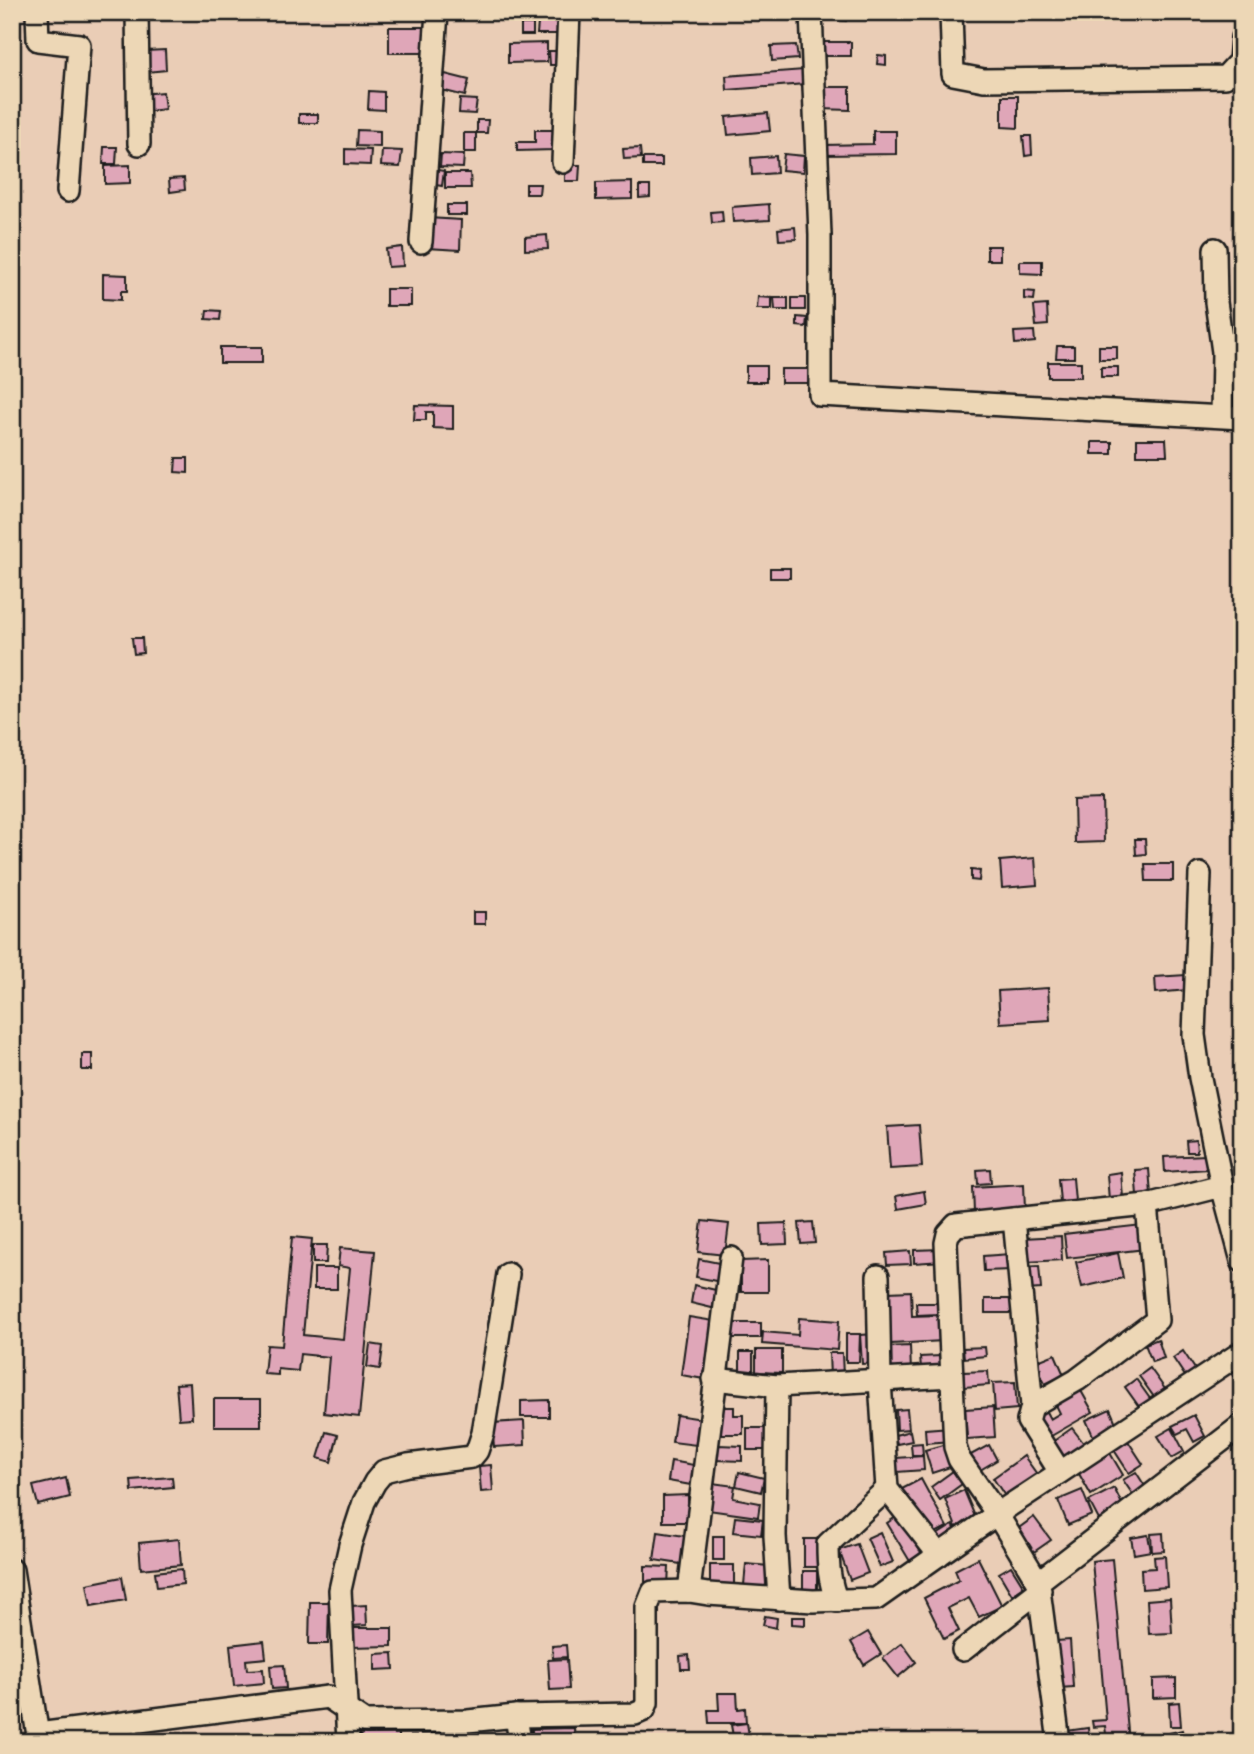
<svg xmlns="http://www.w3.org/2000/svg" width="1254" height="1754" font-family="'Architects Daughter',sans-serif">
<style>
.building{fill:#dfa6b8;stroke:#1c1c1c;stroke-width:2}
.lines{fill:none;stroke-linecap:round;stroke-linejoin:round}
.minor-casing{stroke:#1c1c1c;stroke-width:26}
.minor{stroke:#edd7b6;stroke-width:21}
</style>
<rect width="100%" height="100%" fill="#eacdb6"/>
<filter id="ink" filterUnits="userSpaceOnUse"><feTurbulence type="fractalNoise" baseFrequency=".0143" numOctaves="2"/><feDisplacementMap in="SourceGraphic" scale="14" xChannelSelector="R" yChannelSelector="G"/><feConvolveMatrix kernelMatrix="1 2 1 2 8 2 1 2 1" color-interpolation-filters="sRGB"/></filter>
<g filter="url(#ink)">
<g class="building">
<polygon points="539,12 559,12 559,34 537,34"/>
<polygon points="822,12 847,12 846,21 821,18"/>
<rect x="521" y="24" width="12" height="11"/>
<rect x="389" y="27" width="41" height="26"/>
<rect x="817" y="42" width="34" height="14"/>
<polygon points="547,43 547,62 508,63 508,44"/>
<polygon points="796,45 798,59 772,61 771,46"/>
<polygon points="165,50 166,70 147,72 145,51"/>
<polygon points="549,51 556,51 557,65 550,65"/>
<polygon points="878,55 886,56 886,65 877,64"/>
<polygon points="804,70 805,84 727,90 726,76"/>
<polygon points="445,74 469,80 465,96 441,90"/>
<polygon points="822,87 850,87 850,110 821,109"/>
<polygon points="369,91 384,92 384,110 368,109"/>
<polygon points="163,92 165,109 144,112 141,94"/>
<polygon points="1002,96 1018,96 1018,128 1002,127"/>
<polygon points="460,99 477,100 475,114 459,113"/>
<polygon points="768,113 770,131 728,135 726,117"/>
<rect x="299" y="114" width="19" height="9"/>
<polygon points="477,120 488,120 487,133 477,133"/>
<polygon points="357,130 380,131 380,147 356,146"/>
<polygon points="535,130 554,130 554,150 517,151 517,142 535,142"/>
<polygon points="873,131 896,131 896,154 824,155 824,145 873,144"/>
<rect x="464" y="133" width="12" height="19"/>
<polygon points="1023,136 1031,136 1032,155 1025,156"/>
<polygon points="104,147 117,147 116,164 103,164"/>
<polygon points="640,148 641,158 624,159 623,149"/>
<polygon points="345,149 371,150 370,165 345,164"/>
<polygon points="382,150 402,151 400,167 381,166"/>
<polygon points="441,154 464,155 463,168 440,167"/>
<polygon points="784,154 804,156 803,172 782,170"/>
<polygon points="776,156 777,173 752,175 751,158"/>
<rect x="643" y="158" width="19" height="8"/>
<polygon points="130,165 130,183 105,184 105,166"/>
<polygon points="565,165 580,165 579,181 565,181"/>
<polygon points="432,169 444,171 442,186 430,184"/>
<polygon points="445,173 470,173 471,188 445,188"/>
<polygon points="184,178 185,190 170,192 169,179"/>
<polygon points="632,182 632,199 596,200 596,183"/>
<polygon points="526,184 540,184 539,194 526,194"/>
<polygon points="639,186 650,186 650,197 639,198"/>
<polygon points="769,204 770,220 733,222 732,207"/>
<rect x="447" y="205" width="20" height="10"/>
<polygon points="722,211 723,222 712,223 711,212"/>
<polygon points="428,218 461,220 460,250 427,248"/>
<polygon points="795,227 796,239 779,240 778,229"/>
<polygon points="547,235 548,249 525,250 525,237"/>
<rect x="987" y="246" width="13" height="14"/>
<polygon points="402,247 403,266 388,267 386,249"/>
<polygon points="1020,261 1042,261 1042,274 1020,273"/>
<polygon points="103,274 127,275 127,291 121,291 121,300 103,299"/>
<rect x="386" y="289" width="25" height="17"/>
<polygon points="1024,291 1035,292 1034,300 1024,299"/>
<polygon points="758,297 772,298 772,309 757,309"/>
<polygon points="774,298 788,298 788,310 775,310"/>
<rect x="792" y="298" width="13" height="12"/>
<polygon points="1047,305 1048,325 1036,326 1034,306"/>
<polygon points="207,310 221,311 220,320 206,319"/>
<polygon points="797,317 807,318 806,327 797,326"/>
<polygon points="1034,331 1035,342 1015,344 1014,332"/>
<polygon points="1057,346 1074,346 1074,358 1056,358"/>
<rect x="1099" y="346" width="18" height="13"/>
<rect x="220" y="347" width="42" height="16"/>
<rect x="1048" y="362" width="33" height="15"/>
<rect x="746" y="366" width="20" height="16"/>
<rect x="1101" y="367" width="17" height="10"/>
<rect x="781" y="369" width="31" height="14"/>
<polygon points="415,405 453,406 453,429 433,428 433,412 426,412 426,420 414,420"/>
<polygon points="1137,439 1166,439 1167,455 1137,455"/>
<rect x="1092" y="442" width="20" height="12"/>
<polygon points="176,458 188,458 188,473 175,472"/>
<rect x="770" y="568" width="20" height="10"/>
<polygon points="132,638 142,638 143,653 134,654"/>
<polygon points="1103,799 1104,842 1075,843 1074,800"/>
<polygon points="1135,839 1145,839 1146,854 1136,855"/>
<polygon points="1035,858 1037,885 1002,888 1000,861"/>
<polygon points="1145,864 1173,864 1173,881 1146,881"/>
<polygon points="971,870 980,871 979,881 971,880"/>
<rect x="473" y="912" width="12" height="12"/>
<polygon points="1186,975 1187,990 1156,993 1155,977"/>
<polygon points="1048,988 1050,1020 1000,1023 998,991"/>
<rect x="82" y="1054" width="10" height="16"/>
<polygon points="919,1125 922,1167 890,1169 887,1127"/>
<polygon points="1196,1140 1197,1152 1187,1152 1186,1141"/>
<polygon points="1206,1155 1207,1169 1165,1172 1164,1157"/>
<polygon points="990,1169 991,1183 978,1184 977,1170"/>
<polygon points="1149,1169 1151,1194 1137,1195 1135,1170"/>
<polygon points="1121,1172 1123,1198 1109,1200 1107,1174"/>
<polygon points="1073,1178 1075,1201 1060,1202 1058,1179"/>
<polygon points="1024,1184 1025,1210 974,1213 973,1187"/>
<polygon points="1232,1184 1242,1184 1242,1214 1234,1215"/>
<polygon points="924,1191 926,1204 898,1209 896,1196"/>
<polygon points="702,1221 729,1224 725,1255 698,1252"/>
<polygon points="813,1222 815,1243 801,1244 799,1223"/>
<polygon points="786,1223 787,1244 762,1245 761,1224"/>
<polygon points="1142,1225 1145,1249 1067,1258 1064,1234"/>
<polygon points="1061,1236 1062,1260 1025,1262 1023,1238"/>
<polygon points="292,1237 312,1239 303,1335 343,1339 350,1268 338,1266 340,1248 375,1251 359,1417 324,1413 329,1357 300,1354 298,1371 278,1369 278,1375 264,1374 267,1345 282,1346"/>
<polygon points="313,1245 327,1245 326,1263 313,1263"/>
<polygon points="941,1249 942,1261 914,1263 914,1250"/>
<polygon points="910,1251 911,1264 887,1265 886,1253"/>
<polygon points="1118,1253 1123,1278 1082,1287 1076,1262"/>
<polygon points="1010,1254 1011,1270 984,1271 983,1256"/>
<polygon points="699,1259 724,1264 721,1282 696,1277"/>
<polygon points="768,1260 768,1292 741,1292 741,1261"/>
<polygon points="1039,1266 1041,1289 1026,1290 1024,1267"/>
<rect x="314" y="1268" width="23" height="21"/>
<polygon points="694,1285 720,1291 716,1309 691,1303"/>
<polygon points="911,1291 912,1316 940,1315 943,1341 891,1344 888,1292"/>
<rect x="985" y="1299" width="27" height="14"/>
<polygon points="916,1303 938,1303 938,1314 917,1315"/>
<polygon points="689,1317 714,1321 704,1379 681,1375"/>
<polygon points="799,1318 839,1321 837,1350 762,1344 763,1332 798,1335"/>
<rect x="732" y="1323" width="29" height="15"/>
<polygon points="846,1334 860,1334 859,1362 846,1362"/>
<polygon points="875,1334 876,1363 862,1364 860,1335"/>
<polygon points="1158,1339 1164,1358 1152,1362 1145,1344"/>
<polygon points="370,1344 383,1346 380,1369 367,1367"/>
<polygon points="910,1346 911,1372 887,1373 885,1347"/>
<polygon points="985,1347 986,1356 964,1358 963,1348"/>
<polygon points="756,1350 782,1350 782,1373 756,1372"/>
<polygon points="1183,1351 1197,1372 1187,1379 1173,1358"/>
<rect x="740" y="1352" width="13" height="19"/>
<polygon points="829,1353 842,1353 843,1377 830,1377"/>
<polygon points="1055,1354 1064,1375 1045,1384 1035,1362"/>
<polygon points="940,1356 941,1366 921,1368 920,1357"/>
<polygon points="1242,1365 1242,1388 1231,1373"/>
<polygon points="1150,1368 1165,1389 1154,1397 1139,1376"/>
<polygon points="988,1371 989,1385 964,1387 963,1372"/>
<polygon points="1136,1379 1151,1400 1140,1408 1125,1387"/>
<polygon points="1015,1382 1017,1409 995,1411 993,1383"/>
<polygon points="190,1383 192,1418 179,1419 176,1384"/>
<polygon points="1080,1389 1093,1412 1046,1439 1033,1417 1045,1410 1050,1419 1060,1413 1055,1403"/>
<rect x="214" y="1399" width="47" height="27"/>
<polygon points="549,1400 549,1417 521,1417 521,1401"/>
<polygon points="718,1407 734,1407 734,1415 743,1415 743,1434 718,1434"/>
<polygon points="993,1407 995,1437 967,1439 965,1409"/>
<polygon points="907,1409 909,1429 897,1430 896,1410"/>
<polygon points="1110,1409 1119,1430 1095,1440 1086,1420"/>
<polygon points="676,1415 703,1419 701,1433 697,1432 696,1445 672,1442"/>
<polygon points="1194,1415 1205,1436 1194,1442 1187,1429 1177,1434 1172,1426"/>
<polygon points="524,1421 525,1445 494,1447 492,1423"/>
<polygon points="950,1427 951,1441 926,1443 925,1429"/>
<rect x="747" y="1428" width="21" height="22"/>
<polygon points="1072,1428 1086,1446 1064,1462 1051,1443"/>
<polygon points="1172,1428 1184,1451 1172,1458 1158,1436"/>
<polygon points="910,1431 912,1441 897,1444 895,1435"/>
<polygon points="326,1432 338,1435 331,1462 318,1458"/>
<polygon points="1128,1441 1143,1464 1129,1473 1114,1450"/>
<polygon points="922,1443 923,1455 912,1455 911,1444"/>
<polygon points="946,1444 953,1466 932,1473 925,1450"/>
<polygon points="718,1445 742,1446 742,1461 717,1460"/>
<polygon points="989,1445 997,1460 975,1473 967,1457"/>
<polygon points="1110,1453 1123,1475 1091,1495 1078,1472"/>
<polygon points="923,1456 924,1470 897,1472 896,1458"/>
<polygon points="1024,1456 1039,1477 1007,1499 993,1478"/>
<polygon points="671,1461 694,1465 691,1485 668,1481"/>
<polygon points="491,1465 493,1491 481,1492 479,1466"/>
<polygon points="953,1471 962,1484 940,1500 931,1487"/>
<polygon points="739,1472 764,1478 761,1492 736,1486"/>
<polygon points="1136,1472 1150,1494 1138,1502 1123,1480"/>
<polygon points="172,1477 173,1487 132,1491 131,1480"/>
<polygon points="66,1478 70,1497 38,1505 33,1486"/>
<polygon points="921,1479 947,1527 926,1538 900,1490"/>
<polygon points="712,1483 735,1486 733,1498 760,1503 758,1517 708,1510"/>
<polygon points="1114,1488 1126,1512 1101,1524 1089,1501"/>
<polygon points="964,1490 976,1519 956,1527 945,1499"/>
<polygon points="1082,1490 1092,1515 1068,1525 1058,1500"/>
<polygon points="688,1495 688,1522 663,1522 663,1496"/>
<polygon points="899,1515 923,1556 911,1563 887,1523"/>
<polygon points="735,1517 763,1520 761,1535 733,1532"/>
<polygon points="1034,1517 1051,1540 1028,1556 1012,1533"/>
<polygon points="953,1525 960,1537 940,1550 932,1538"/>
<polygon points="658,1532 685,1536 681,1564 654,1560"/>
<polygon points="880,1532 893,1562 880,1567 867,1538"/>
<polygon points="1163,1533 1164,1551 1152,1552 1151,1534"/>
<polygon points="1148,1535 1151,1551 1134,1554 1131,1538"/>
<rect x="713" y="1536" width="11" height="24"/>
<polygon points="179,1539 181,1565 141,1569 139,1543"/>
<rect x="804" y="1539" width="13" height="28"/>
<polygon points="857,1544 868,1573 850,1580 839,1550"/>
<polygon points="1165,1556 1167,1587 1142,1589 1141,1569 1155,1568 1154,1557"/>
<polygon points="978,1558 1002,1606 979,1617 969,1598 948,1608 959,1631 944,1639 924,1598 959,1580 955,1570"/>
<polygon points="1112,1559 1129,1742 1107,1742 1105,1726 1093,1727 1092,1721 1106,1720 1092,1561"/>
<polygon points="746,1564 769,1566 767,1587 744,1585"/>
<rect x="710" y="1565" width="24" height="22"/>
<polygon points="645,1566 669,1567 668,1585 645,1584"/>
<polygon points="1011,1566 1024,1587 1012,1595 999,1573"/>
<polygon points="182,1569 183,1584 157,1587 155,1572"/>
<polygon points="803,1571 817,1571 817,1595 803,1594"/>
<polygon points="122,1577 126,1600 91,1606 87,1584"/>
<polygon points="1170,1598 1172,1633 1149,1634 1147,1600"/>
<polygon points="310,1602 329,1602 328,1644 309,1644"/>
<polygon points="366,1605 367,1625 352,1626 351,1606"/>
<polygon points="765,1616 777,1618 776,1628 763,1625"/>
<polygon points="792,1617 805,1617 805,1625 792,1624"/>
<polygon points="350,1628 392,1628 392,1646 350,1647"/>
<polygon points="868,1632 881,1654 864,1665 851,1642"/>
<polygon points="1070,1640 1073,1687 1059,1688 1056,1641"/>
<polygon points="264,1641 266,1658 246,1660 247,1670 263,1669 264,1683 234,1686 230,1645"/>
<polygon points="902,1643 916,1662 898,1677 883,1658"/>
<polygon points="566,1645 567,1657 553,1658 552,1646"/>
<polygon points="393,1653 394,1669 375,1670 375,1654"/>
<polygon points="689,1655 690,1669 681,1669 680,1656"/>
<polygon points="567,1659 569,1689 550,1690 548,1660"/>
<polygon points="284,1665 286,1688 272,1689 270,1666"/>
<polygon points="1176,1678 1176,1697 1153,1698 1153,1679"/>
<polygon points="718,1693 737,1693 738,1709 745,1708 746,1723 709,1723 708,1710 719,1710"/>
<polygon points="1179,1702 1181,1726 1170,1726 1169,1703"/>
<polygon points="747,1723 750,1742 734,1742 731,1725"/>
<polygon points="574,1728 575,1742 532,1742 532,1729"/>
<polygon points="1088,1728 1089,1742 1067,1742 1066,1731"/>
<polygon points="360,1729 399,1729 399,1742 361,1742"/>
<polygon points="1182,1730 1185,1742 1173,1742 1170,1733"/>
<polygon points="462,1731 463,1742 453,1742 453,1732"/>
</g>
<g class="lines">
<g class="minor-casing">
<g id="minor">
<polyline points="37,12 38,40 79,45 68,191"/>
<polyline points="137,12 139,144"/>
<polyline points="811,12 820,235 820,395 1242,418"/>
<polyline points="951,12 953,74 984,80 1225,77 1240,61 1242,38"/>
<polyline points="563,162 569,12"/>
<polyline points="421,242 437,12"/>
<polyline points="1215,249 1216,302 1223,352 1222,416"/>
<polyline points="1200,874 1194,1035 1200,1078 1222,1186"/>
<polyline points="1014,1219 1032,1406 1028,1421 1060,1472"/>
<polyline points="878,1276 880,1381 887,1489 939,1555"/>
<polyline points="714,1379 777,1386 951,1376"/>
<polyline points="777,1386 775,1536 779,1599"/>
<polyline points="1032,1406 1077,1380 1157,1320 1147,1205"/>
<polyline points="12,1570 39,1742"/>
<polyline points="1038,1582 1242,1425"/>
<polyline points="689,1591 731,1258"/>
<path d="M837,1601C829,1582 828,1564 828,1544L887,1489"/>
<polyline points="963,1650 1040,1590"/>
<polyline points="516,1716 635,1714 644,1710 647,1703 647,1607 653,1592 689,1591 708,1594 813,1601 876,1599 997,1514 1242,1352"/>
<polyline points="38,1734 328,1697 365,1722 468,1721 516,1716 520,1742"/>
<polyline points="348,1742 340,1590 350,1545 364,1502 375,1482 384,1471 408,1465 472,1457 477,1451 483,1433 508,1274"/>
<polyline points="1059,1742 1038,1582 997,1514 959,1459 955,1447 946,1243 948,1234 956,1225 1147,1205 1222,1186 1242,1261"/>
</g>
</g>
<use href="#minor" class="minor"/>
</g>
</g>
<rect width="1254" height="1754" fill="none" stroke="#edd7b6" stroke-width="42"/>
<rect x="21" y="21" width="1212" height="1712" fill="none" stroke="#1c1c1c" stroke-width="2.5" filter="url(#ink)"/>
</svg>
